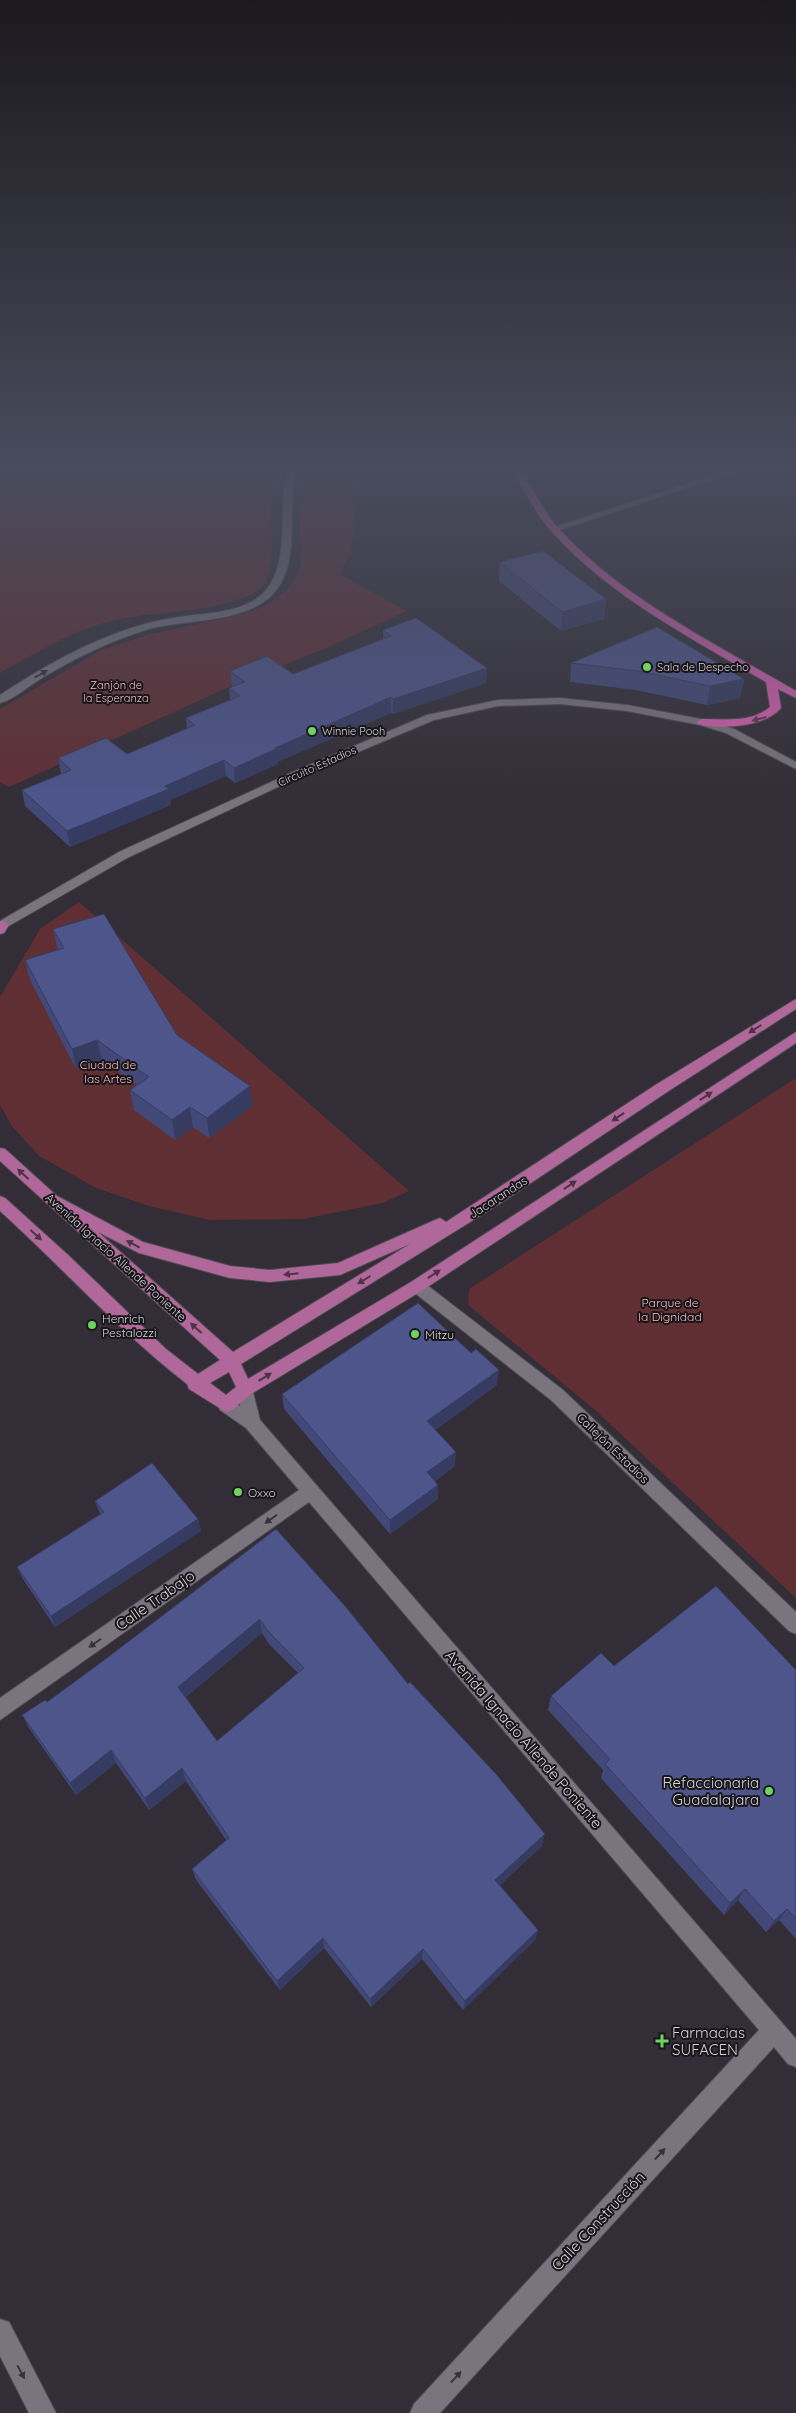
<svg xmlns="http://www.w3.org/2000/svg" width="796" height="2413" font-family="Quicksand,sans-serif">
<style>
.green{fill:#602f33}
.lines{fill:none;stroke-linecap:round;stroke-linejoin:round}
.minor-casing{stroke:#4e4a51;stroke-width:2}
.major-casing{stroke:#4e4a51;stroke-width:2}
.highway-casing{stroke:#4e4a51;stroke-width:2}
.minor{fill:#79747e;fill-rule:evenodd}
.major{fill:#b0689a;fill-rule:evenodd}
.highway{fill:#d560ad;fill-rule:evenodd}
.wall{fill:#424978;fill-rule:evenodd}
.shaded-wall{fill:#363c61}
.building{fill:#4d558b;stroke:#363c61;fill-rule:evenodd}
.oneway{fill:#353238}
.oneway2{fill:#643455}
.oneway3{fill:#4d3347}
.poi-dot{fill:#6ed361;stroke:#18161a;stroke-width:2}
.labels{text-anchor:middle;dominant-baseline:central;stroke-width:4;stroke-linejoin:round;paint-order:stroke}
.far-poi-label{font-size:11px;fill:#d5d2d8;stroke:#18161a;text-anchor:start}
.far-park-label{font-size:11px;fill:#f6b8ba;stroke:#18161a}
.far-street-label{font-size:11px;fill:#d5d2d8;stroke:#18161a}
.park-label{font-size:12px;fill:#f6b8ba;stroke:#18161a}
.street-label{font-size:12px;fill:#d5d2d8;stroke:#18161a}
.poi-label{font-size:12px;fill:#d5d2d8;stroke:#18161a;text-anchor:start}
.near-street-label{font-size:15px;fill:#d5d2d8;stroke:#18161a}
.near-poi-label{font-size:15px;fill:#d5d2d8;stroke:#18161a;text-anchor:end}
</style>
<rect width="100%" height="100%" fill="#322d36"/>
<g class="green">
<path d="M0,471H279C274,486 270,502 270,519C270,538 275,565 265,583C258,596 229,603 215,606C185,612 154,613 125,618C80,626 39,651 0,673Z"/>
<polygon points="305,472 358,477 351,553 339,574 407,611 324,649 231,686 9,787 0,782 0,709 101,650 151,634 239,615 267,605 286,591 296,578 301,564 299,490"/>
<polygon points="79,902 409,1191 383,1203 303,1219 210,1220 149,1206 96,1188 39,1156 12,1126 0,1105 0,997 40,929"/>
<polygon points="796,1078 796,1598 595,1410 468,1305 469,1289"/>
</g>
<g class="lines">
<g class="minor-casing">
<g id="minor">
<path d="M287,471H295C287,506 299,551 281,583C258,625 189,618 149,629C112,640 75,658 42,678C29,685 14,700 0,703V695C54,660 114,626 179,617C210,612 253,614 271,583C289,553 278,505 287,471Z"/>
<polygon points="727,471 738,471 557,531 549,529"/>
<polygon points="560,698 627,705 706,720 734,729 796,762 796,769 726,733 700,725 627,711 560,704 498,706 434,720 301,776 127,858 0,931 0,921 119,852 293,772 427,715 498,700"/>
<polygon points="417,1280 423,1282 563,1390 796,1612 796,1634 789,1631 551,1400 411,1290 409,1286 411,1282"/>
<polygon points="245,1382 251,1384 260,1420 796,2039 796,2067 788,2064 774,2047 440,2413 410,2413 414,2404 759,2030 309,1502 0,1720 0,1698 299,1490 246,1428 220,1410 218,1405 220,1400 226,1398 240,1406 237,1389 239,1384"/>
<polygon points="0,2319 9,2322 56,2413 29,2413 0,2356"/>
</g>
</g>
<g class="major-casing">
<g id="major">
<polygon points="3,921 9,925 4,933 0,934 0,922"/>
<path d="M796,999V1009L667,1092L504,1201L241,1364L248,1379L411,1282L796,1032V1043L423,1290L251,1394L232,1410L226,1412L189,1389L187,1384C120,1332 63,1268 0,1211V1196L5,1198L67,1254L166,1349L198,1374L220,1360L0,1161V1148L5,1149L57,1196L143,1242L230,1266L270,1270L338,1263L435,1220L440,1218L446,1222L657,1084ZM98,1232L139,1253L230,1278L270,1282L340,1275L410,1244L233,1352ZM229,1372L236,1387L226,1395L210,1383Z"/>
</g>
</g>
<g class="highway-casing">
<path id="highway" d="M513,471H521C533,489 544,512 558,528C620,597 717,645 796,691V698L778,689L781,708C765,727 721,730 698,724L697,722L702,719C726,719 751,723 770,707L766,682C691,638 611,597 552,532C536,515 525,490 513,471Z"/>
</g>
<use href="#minor" class="minor"/>
<use href="#major" class="major"/>
<use href="#highway" class="highway"/>
</g>
<g class="wall">
<polygon points="500,562 606,599 604,619 561,631 499,581"/>
<polygon points="383,630 487,668 486,683 393,714 391,713 277,762 278,764 235,783 226,776 170,800 171,805 70,847 25,806 22,790 61,774 58,758 127,754 187,729 186,718 230,700 229,688 232,687 232,686 230,671 293,674 383,639"/>
<polygon points="571,663 744,679 740,698 707,705 636,690 570,682"/>
<polygon points="53,929 177,1035 252,1106 209,1138 193,1127 175,1140 134,1110 130,1090 137,1085 102,1060 76,1069 30,980 25,960 58,950"/>
<polygon points="497,1385 435,1430 455,1466 435,1481 438,1499 390,1534 284,1409 282,1394"/>
<polygon points="95,1501 198,1519 201,1531 55,1627 23,1579 17,1567 100,1514"/>
<path d="M276,1529L408,1684L542,1846L500,1885L538,1930L535,1940L463,2010L422,1959L371,2007L324,1948L280,1990L196,1880L192,1869L226,1840L186,1781L149,1810L116,1763L76,1795L29,1728L22,1715L47,1702L103,1661ZM262,1633L269,1644L298,1673L217,1741L186,1697Z"/>
<polygon points="796,1670 796,1939 779,1920 766,1932 738,1900 724,1915 601,1778 603,1770 548,1710 551,1696"/>
</g>
<g class="shaded-wall">
<polygon points="606,599 604,619 561,631 562,612"/>
<polygon points="487,668 486,683 393,714 393,699"/>
<polygon points="744,679 740,698 707,705 710,686"/>
<polygon points="391,697 391,713 277,762 278,764 235,783 234,768 275,748"/>
<polygon points="224,760 226,776 170,800 171,805 70,847 67,831 165,786"/>
<polygon points="97,1040 102,1060 76,1069 72,1049"/>
<polygon points="250,1086 252,1106 209,1138 207,1118"/>
<polygon points="190,1107 193,1127 175,1140 172,1120"/>
<polygon points="499,1370 497,1385 426,1436 427,1421"/>
<polygon points="456,1452 455,1466 426,1487 427,1472"/>
<polygon points="438,1485 438,1499 390,1534 390,1520"/>
<polygon points="198,1519 201,1531 55,1627 51,1616"/>
<polygon points="260,1619 262,1633 182,1700 178,1687"/>
<polygon points="111,1750 116,1763 76,1795 70,1783"/>
<polygon points="182,1768 186,1781 149,1810 145,1798"/>
<polygon points="545,1834 542,1846 493,1891 495,1880"/>
<polygon points="745,1889 738,1900 724,1915 730,1903"/>
<polygon points="787,1909 779,1920 766,1932 774,1921"/>
<polygon points="538,1930 535,1940 463,2010 465,2001"/>
<polygon points="323,1938 324,1948 280,1990 277,1981"/>
<polygon points="423,1949 422,1959 371,2007 370,1999"/>
</g>
<g class="building">
<polygon points="543,551 606,599 562,612 500,562"/>
<polygon points="416,618 487,668 393,699 391,697 275,748 276,749 234,768 224,760 165,786 169,789 67,831 22,790 71,770 58,758 106,738 127,754 195,725 186,718 240,696 229,688 245,682 230,671 267,656 293,674 391,636 383,630"/>
<polygon points="657,627 744,679 710,686 638,671 571,663"/>
<polygon points="104,914 177,1035 250,1086 207,1118 190,1107 172,1120 130,1090 149,1077 97,1040 72,1049 25,960 64,948 53,929"/>
<polygon points="418,1303 471,1353 476,1349 499,1370 427,1421 456,1452 427,1472 438,1485 390,1520 282,1394"/>
<polygon points="152,1463 198,1519 51,1616 17,1567 104,1512 95,1501"/>
<path d="M276,1529L345,1606L408,1684L410,1682L496,1774L545,1834L495,1880L538,1930L465,2001L423,1949L370,1999L323,1938L277,1981L192,1869L229,1838L182,1768L145,1798L111,1750L70,1783L22,1715L45,1700L47,1702L103,1661ZM260,1619L267,1630L304,1668L217,1741L178,1687Z"/>
<polygon points="716,1586 796,1670 796,1919 787,1909 774,1921 745,1889 730,1903 605,1764 610,1759 551,1696 601,1653 614,1666"/>
</g>
<defs><path id="oneway-solid" d="M-6-.8H1V-3.2L6.5 0L1 3.2V.8H-6Z" transform="scale(1.25)"/></defs>
<g class="oneway">
<use href="#oneway-solid" transform="translate(41 674) rotate(-30)"/>
<use href="#oneway-solid" transform="translate(271 1519) rotate(145)"/>
<use href="#oneway-solid" transform="translate(95 1643) rotate(145)"/>
<use href="#oneway-solid" transform="translate(660 2154) rotate(-47)"/>
<use href="#oneway-solid" transform="translate(21 2372) rotate(62)"/>
<use href="#oneway-solid" transform="translate(456 2377) rotate(-47)"/>
</g>
<use class="oneway2" href="#oneway-solid" transform="translate(759 719) rotate(165)"/>
<g class="oneway3">
<use href="#oneway-solid" transform="translate(755 1029) rotate(148)"/>
<use href="#oneway-solid" transform="translate(706 1096) rotate(-33)"/>
<use href="#oneway-solid" transform="translate(618 1117) rotate(146)"/>
<use href="#oneway-solid" transform="translate(23 1174) rotate(-138)"/>
<use href="#oneway-solid" transform="translate(570 1185) rotate(-33)"/>
<use href="#oneway-solid" transform="translate(36 1235) rotate(42)"/>
<use href="#oneway-solid" transform="translate(133 1244) rotate(-152)"/>
<use href="#oneway-solid" transform="translate(291 1274) rotate(174)"/>
<use href="#oneway-solid" transform="translate(434 1274) rotate(-33)"/>
<use href="#oneway-solid" transform="translate(364 1280) rotate(148)"/>
<use href="#oneway-solid" transform="translate(196 1328) rotate(-138)"/>
<use href="#oneway-solid" transform="translate(265 1377) rotate(-31)"/>
</g>
<linearGradient id="sky" x2="0" y2="1"><stop stop-color="#1c191e"/><stop offset="0.58" stop-color="#494c5d"/><stop offset="1" stop-color="#494c5d" stop-opacity="0"/></linearGradient>
<rect width="796" height="808" fill="url(#sky)"/>
<g class="poi-dot">
<circle cx="647" cy="667" r="5"/>
<circle cx="312" cy="731" r="5"/>
<circle cx="92" cy="1325" r="5"/>
<circle cx="415" cy="1334" r="5"/>
<circle cx="238" cy="1492" r="5"/>
<circle cx="769" cy="1791" r="5"/>
<path d="M659.5 2033.5h5v5h5v5h-5v5h-5v-5h-5v-5h5z"/>
</g>
<g class="labels">
<g class="far-poi-label">
<text x="657" y="667">Sala de Despecho</text>
<text x="322" y="731">Winnie Pooh</text>
</g>
<g class="far-park-label">
<text x="116" y="685">Zanjón de<tspan x="116" dy="13">la Esperanza</tspan></text>
</g>
<g class="far-street-label">
<text transform="translate(317 766) rotate(-24)">Circuito Estadios</text>
</g>
<g class="park-label">
<text x="108" y="1064">Ciudad de<tspan x="108" dy="14">las Artes</tspan></text>
<text x="670" y="1302">Parque de<tspan x="670" dy="14">la Dignidad</tspan></text>
</g>
<g class="street-label">
<text transform="translate(498 1197) rotate(-33)">Jacarandas</text>
<text transform="translate(116 1257) rotate(42)">Avenida Ignacio Allende Poniente</text>
<text transform="translate(613 1448) rotate(44)">Callejón Estadios</text>
</g>
<g class="poi-label">
<text x="102" y="1318">Henrich<tspan x="102" dy="14">Pestalozzi</tspan></text>
<text x="425" y="1334">Mitzu</text>
<text x="248" y="1492">Oxxo</text>
</g>
<g class="near-street-label">
<text transform="translate(155 1600) rotate(-35)">Calle Trabajo</text>
<text transform="translate(524 1739) rotate(49)">Avenida Ignacio Allende Poniente</text>
<text transform="translate(598 2221) rotate(-47)">Calle Construcción</text>
</g>
<g class="near-poi-label">
<text x="759" y="1782">Refaccionaria<tspan x="759" dy="17">Guadalajara</tspan></text>
<text x="672" y="2032" text-anchor="start">Farmacias<tspan x="672" dy="17">SUFACEN</tspan></text>
</g>
</g>
</svg>
